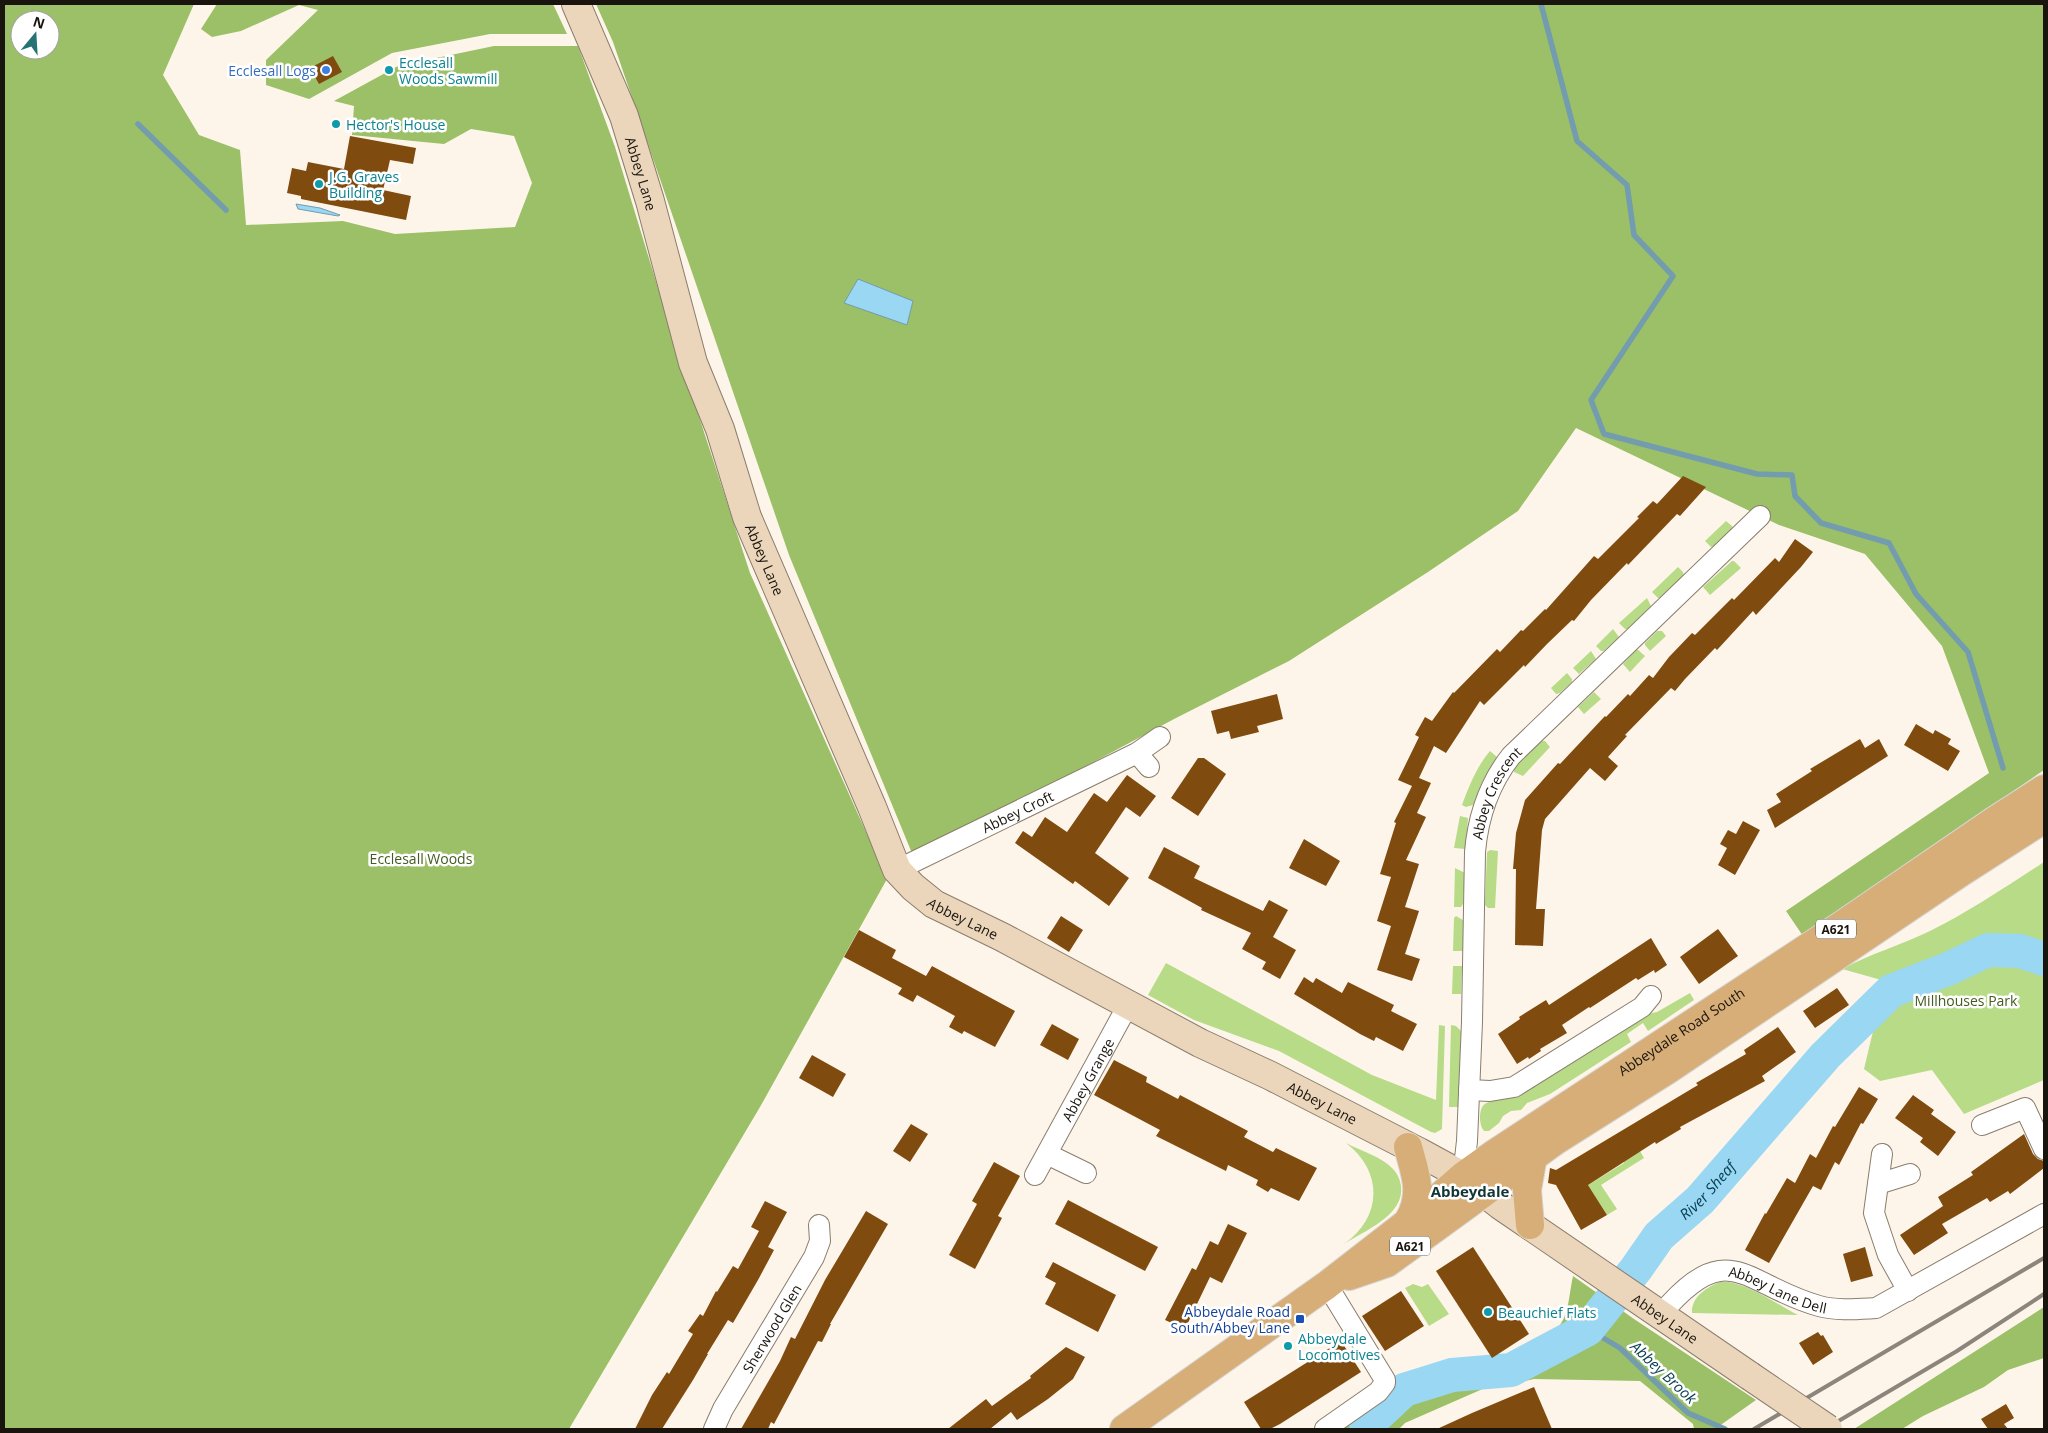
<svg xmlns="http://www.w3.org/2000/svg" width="2048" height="1433" font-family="'Open Sans',sans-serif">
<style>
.green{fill:#b7db87}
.forest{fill:#9bc067;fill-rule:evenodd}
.water{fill:#99d7f3;stroke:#739cae}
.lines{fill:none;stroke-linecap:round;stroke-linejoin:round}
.stream{stroke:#739cae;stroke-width:5.5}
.river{stroke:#99d7f3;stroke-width:34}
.building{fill:#7f4b0f}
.minor-casing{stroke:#8a7d6c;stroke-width:22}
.secondary-casing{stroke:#8a7d6c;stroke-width:30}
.primary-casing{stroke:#d6d5d3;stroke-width:30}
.minor{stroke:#fff;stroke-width:20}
.secondary{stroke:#ebd6bb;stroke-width:28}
.primary{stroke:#d7ae77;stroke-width:28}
.rail{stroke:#8c857c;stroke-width:4}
.secondary-bridge-casing{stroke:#8a7d6c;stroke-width:30;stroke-linecap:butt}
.secondary-bridge{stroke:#ebd6bb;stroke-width:28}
.shop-dot{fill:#3f7fe0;stroke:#fff;stroke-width:2}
.culture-dot{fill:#0f9aa8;stroke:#fff;stroke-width:2}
.transit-dot{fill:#1a4fb4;stroke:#fff;stroke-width:2}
.labels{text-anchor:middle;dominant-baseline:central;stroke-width:5;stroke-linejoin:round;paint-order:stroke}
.shield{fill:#fff;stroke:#5e5a56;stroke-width:1}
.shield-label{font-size:12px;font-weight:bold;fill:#19140d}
.culture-label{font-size:14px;fill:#0d838f;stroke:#fff;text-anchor:start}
.shop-label{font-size:14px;fill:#366cbe;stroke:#fff;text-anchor:end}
.street-label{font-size:14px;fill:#19140d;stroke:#fff}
.park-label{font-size:14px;fill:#445c1f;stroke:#fff}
.transit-label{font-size:14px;fill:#164399;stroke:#fff;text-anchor:end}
.water-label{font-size:15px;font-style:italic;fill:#073d50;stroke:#fff}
.neighbourhood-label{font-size:15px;font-weight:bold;fill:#123535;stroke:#fff}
</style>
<rect width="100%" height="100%" fill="#fef5ea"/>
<g class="green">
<polygon points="1726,521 1732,526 1733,529 1717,545 1711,547 1705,541"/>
<polygon points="1732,561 1734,561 1741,568 1710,595 1703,587"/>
<polygon points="1678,567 1683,572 1684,576 1661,598 1658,598 1652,592"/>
<polygon points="1647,598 1651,606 1628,629 1625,629 1619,623"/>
<polygon points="1613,629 1619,637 1604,651 1601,651 1596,646"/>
<polygon points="1657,631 1662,631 1666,636 1650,651 1645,645 1645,643"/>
<polygon points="1637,649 1645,656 1630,672 1623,664"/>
<polygon points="1591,651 1596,659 1579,674 1573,668"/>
<polygon points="1567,673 1572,679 1572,682 1560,693 1556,694 1551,688"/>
<polygon points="1594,692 1601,699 1584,714 1578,707"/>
<polygon points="1542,741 1545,741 1550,747 1523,776 1514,772 1514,769 1520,760"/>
<path d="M1490,751L1497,757L1482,782L1473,805L1466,807L1462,805C1469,786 1477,766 1490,751Z"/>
<polygon points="1460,816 1468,818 1466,849 1454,848"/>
<polygon points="1490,850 1498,851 1495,908 1488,908 1485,905 1487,852"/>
<path d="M2044,862V1080L1964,1114L1932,1070L1880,1081L1864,1069L1885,981L1842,969C1870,954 1901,945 1930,931C1970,911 2007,886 2044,862Z"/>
<polygon points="1455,868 1465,873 1463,904 1461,907 1454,907"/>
<polygon points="1456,916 1463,920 1463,951 1453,951 1454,918"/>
<polygon points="1166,963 1372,1075 1436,1100 1439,1025 1445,1026 1442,1129 1435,1133 1431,1132 1279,1051 1194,1020 1148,995"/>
<polygon points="1453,966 1462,966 1461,994 1452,994"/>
<path d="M1690,993L1694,1000L1648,1031L1643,1023L1627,1034L1631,1042L1550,1094L1527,1103L1521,1110L1511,1111L1503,1116L1499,1123L1489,1131H1484C1481,1127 1481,1125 1480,1120C1480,1101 1487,1102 1504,1099L1647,1014L1657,1012Z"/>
<polygon points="1451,1025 1456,1026 1461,1031 1459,1107 1449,1107"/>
<path d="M1346,1143C1361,1151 1382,1157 1393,1169C1398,1174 1400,1180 1401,1186C1405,1215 1364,1231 1344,1244C1383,1217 1383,1171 1346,1143Z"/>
<polygon points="1640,1151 1644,1158 1601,1185 1617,1209 1607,1215 1588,1185 1624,1163 1623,1161"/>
<path d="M1720,1282C1742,1279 1778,1305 1798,1315L1692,1313C1691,1297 1707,1287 1720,1282Z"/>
<polygon points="1413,1284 1422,1287 1428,1284 1449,1314 1429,1326 1405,1288"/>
</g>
<g class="forest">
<path d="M4,4H194L163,75L199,135L240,150L246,225L343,221L395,234L515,227L532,183L514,136L471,129L444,144L352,135L354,106L334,101L398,66L494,46H578L615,147L672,334L750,573L887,879L760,1107L569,1429H4ZM20,20H50V50H20Z"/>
<polygon points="217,4 553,4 567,34 490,34 392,53 309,99 266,85 266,60 318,10 299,5 241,31 212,37 201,29"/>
<polygon points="596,4 2044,4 2044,770 1803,936 1786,911 1989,773 1942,646 1865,554 1779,525 1576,428 1518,511 1428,572 1289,661 1176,718 914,858 789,555 613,42"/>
<path d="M1573,1276L1634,1319L1756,1400L1715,1429H1694L1693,1424L1640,1381L1534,1379L1516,1383L1499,1360C1519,1352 1554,1340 1564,1318C1569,1306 1570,1290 1573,1276Z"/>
<polygon points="2044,1307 2044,1358 2008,1370 1984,1387 1923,1416 1902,1429 1854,1429"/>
<polygon points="1462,1363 1486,1367 1494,1384 1405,1423 1399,1429 1338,1429 1416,1374"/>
</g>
<g class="water">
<polygon points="296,204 320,208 340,215 338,216 298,209"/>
<polygon points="858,279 913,301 907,325 844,303"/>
</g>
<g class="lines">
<g class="stream">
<polyline points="1541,4 1577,141 1627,185 1634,235 1673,276 1591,400 1604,434 1757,474 1792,475 1795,496 1821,523 1889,543 1916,594 1968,652 2003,768"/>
<polyline points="138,124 226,210"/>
<polyline points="1588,1329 1620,1348 1688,1413 1725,1429"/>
</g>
<path class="river" id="s1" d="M1366,1429L1374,1418L1404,1390L1452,1375L1511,1370L1588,1329L1636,1269L1659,1236L1700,1200L1825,1056L1891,991L1948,969L1988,950L2020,951L2044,959"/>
</g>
<g class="building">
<polygon points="333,56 342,72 319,84 310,68"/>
<polygon points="350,136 416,148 413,164 390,160 383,190 411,196 406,220 301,199 301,196 287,193 292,168 306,171 308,162 344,169"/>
<polygon points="1683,476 1706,487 1680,516 1677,514 1628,565 1627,563 1591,600 1574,621 1572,620 1547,644 1525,667 1524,665 1484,705 1480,701 1446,753 1434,746 1419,778 1431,783 1417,813 1426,817 1406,860 1419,864 1405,907 1419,911 1405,954 1420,959 1412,981 1377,970 1391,926 1377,921 1391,877 1380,874 1396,823 1394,822 1412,786 1398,780 1419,737 1415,735 1425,717 1432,721 1453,692 1454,693 1497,649 1500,652 1521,630 1523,631 1545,609 1546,610 1594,556 1598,559 1639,518 1637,517 1653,501 1657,504"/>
<polygon points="1795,539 1813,552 1801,567 1756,615 1753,611 1717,650 1715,648 1685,679 1675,691 1671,688 1625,735 1627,736 1608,757 1618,766 1605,781 1590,768 1545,819 1542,830 1536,909 1545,909 1543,946 1515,945 1516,869 1513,869 1516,833 1525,800 1558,763 1560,764 1605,716 1606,717 1628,694 1630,696 1649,675 1653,678 1669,657 1692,633 1695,635 1732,598 1734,600 1775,558 1779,562"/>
<polygon points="1277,694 1283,719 1257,726 1259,732 1231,739 1229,731 1217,734 1211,711"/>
<polygon points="1916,724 1933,734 1935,730 1951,739 1948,744 1960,751 1948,771 1904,745"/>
<polygon points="1860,739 1865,748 1879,739 1888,756 1775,828 1767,810 1781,802 1776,794 1812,771 1810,769"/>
<polygon points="1198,758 1204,758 1226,774 1198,816 1171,798"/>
<polygon points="1127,775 1156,796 1140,817 1126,807 1095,853 1129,878 1109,906 1075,881 1073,884 1015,843 1023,831 1032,837 1045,817 1067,832 1094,793 1107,802"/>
<polygon points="1743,821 1760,830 1735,875 1718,865 1727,848 1720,844 1728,830 1736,834"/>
<polygon points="1304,839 1340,861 1326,886 1289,868"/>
<polygon points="1164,847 1200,866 1194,878 1263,911 1269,900 1288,910 1273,937 1296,950 1280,979 1262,969 1266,962 1242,949 1251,933 1201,910 1202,908 1148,878"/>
<polygon points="1061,916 1083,930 1069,952 1047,938"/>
<polygon points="1718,929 1738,956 1699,984 1680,957"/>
<polygon points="859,930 896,950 892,958 926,976 932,966 1015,1011 995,1047 964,1031 962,1034 949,1027 955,1016 917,995 913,1002 898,994 902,988 844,957"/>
<polygon points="1651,938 1667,965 1655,973 1654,970 1638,980 1636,978 1590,1008 1589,1007 1562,1025 1567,1033 1540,1049 1541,1051 1529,1059 1528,1057 1517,1064 1498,1034 1520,1019 1519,1017 1546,1000 1549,1005"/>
<polygon points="1304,977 1313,983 1316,978 1342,993 1348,982 1394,1005 1391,1011 1417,1024 1403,1051 1376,1037 1374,1041 1360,1034 1294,994"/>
<polygon points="1837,988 1849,1005 1815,1028 1803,1011"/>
<polygon points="1052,1024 1079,1039 1068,1060 1040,1045"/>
<polygon points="1778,1027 1796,1052 1762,1076 1765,1081 1680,1127 1681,1129 1656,1144 1655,1142 1588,1185 1607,1215 1581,1230 1556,1185 1548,1183 1550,1168 1556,1170 1698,1085 1696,1083 1746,1054 1744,1050"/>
<polygon points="812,1055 846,1074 833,1097 799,1078"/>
<polygon points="1114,1060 1147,1077 1146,1082 1178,1099 1180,1095 1248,1131 1244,1137 1273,1152 1276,1148 1317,1168 1299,1201 1271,1188 1268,1192 1256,1185 1258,1180 1228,1165 1226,1171 1156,1136 1160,1130 1094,1095"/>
<polygon points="1859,1087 1878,1099 1863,1124 1861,1123 1839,1165 1835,1162 1821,1190 1813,1186 1769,1263 1745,1250 1765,1213 1766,1214 1787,1178 1795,1183 1810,1154 1816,1158 1833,1126 1835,1127"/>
<polygon points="1913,1095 1934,1110 1931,1114 1956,1132 1938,1156 1920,1142 1923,1138 1895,1118"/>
<polygon points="911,1124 928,1134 910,1162 893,1151"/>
<polygon points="2024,1134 2033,1154 2038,1159 2044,1161 2044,1168 2010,1194 2008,1191 1990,1202 1987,1198 1942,1224 1948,1233 1914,1255 1900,1235 1943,1206 1938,1197 1973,1175 1971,1172"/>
<polygon points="994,1162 1020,1176 998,1216 1002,1218 975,1269 949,1255 977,1204 972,1201"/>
<polygon points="1068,1200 1158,1247 1145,1271 1055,1224"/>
<polygon points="765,1201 787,1212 768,1247 774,1250 758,1280 733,1323 728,1320 707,1354 708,1354 693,1380 662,1429 635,1429 652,1395 667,1372 669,1374 693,1334 688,1331 700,1314 703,1316 716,1291 717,1292 733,1266 738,1269 759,1231 751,1227"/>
<polygon points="866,1211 888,1224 830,1324 831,1324 822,1342 818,1341 774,1424 771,1422 768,1429 741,1429 780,1361 791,1337 795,1339 825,1280"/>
<polygon points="1228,1224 1247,1233 1222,1283 1210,1277 1185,1329 1165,1320 1192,1268 1196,1270 1210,1241 1218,1245"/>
<polygon points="1473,1247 1529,1334 1492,1358 1436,1271"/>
<polygon points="1865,1247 1873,1276 1851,1282 1843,1254"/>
<polygon points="1053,1262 1116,1295 1098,1332 1045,1304 1056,1283 1045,1277"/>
<polygon points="1401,1291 1424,1326 1385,1351 1362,1316"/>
<polygon points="1818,1332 1821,1336 1823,1335 1833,1352 1813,1365 1799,1343"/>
<polygon points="1341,1341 1361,1372 1280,1424 1270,1429 1261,1429 1244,1402"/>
<polygon points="1066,1347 1085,1357 1073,1379 1048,1399 1017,1420 1011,1412 990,1429 948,1429 986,1399 992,1406 1031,1378 1030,1376"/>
<polygon points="1534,1387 1552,1429 1437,1429 1472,1413"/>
<polygon points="2006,1404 2014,1418 2004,1424 2008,1429 1988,1429 1981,1419"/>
</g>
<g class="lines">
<g class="minor-casing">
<g id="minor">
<polyline points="1137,753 1149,767"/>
<path id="s2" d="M897,870L1137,753L1160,737"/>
<polyline points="1469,1090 1490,1091 1514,1087 1642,1007 1651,996"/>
<polyline points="1982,1125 2025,1108 2044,1149"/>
<polyline points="1047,1154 1086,1173"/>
<polyline points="1882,1154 1874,1213 1888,1255 1908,1291"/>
<path id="s3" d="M1035,1175L1128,1005"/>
<path id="s4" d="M1463,1176L1467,1141L1472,1022L1475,852C1478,817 1489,784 1511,756L1760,516"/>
<polyline points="1878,1184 1910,1174"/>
<path id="s5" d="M1661,1314C1729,1234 1744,1285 1819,1306C1838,1311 1857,1309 1876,1308L2044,1214"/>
<path id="s6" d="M714,1429L723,1409L814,1257L820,1241L819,1225"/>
<polyline points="1325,1429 1378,1392 1385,1383 1385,1380 1327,1285"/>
</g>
</g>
<g class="secondary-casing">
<g id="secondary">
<path id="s7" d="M576,4L624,116L650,201L693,363L720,429L747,517L872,807L897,870L913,887L934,904L1002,937L1200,1043L1271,1076L1419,1152L1463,1176L1500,1205L1750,1376"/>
</g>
</g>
<g class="primary-casing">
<g id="primary">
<path d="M1408,1147C1416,1176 1424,1194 1408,1222"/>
<polyline points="1530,1225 1527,1190 1533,1156"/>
<polyline points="1349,1276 1387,1263 1555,1141 1669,1069 1960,873 2044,819"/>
<path id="s8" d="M1124,1429L1327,1285L1430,1205L1463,1176L1494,1154L1842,925L1994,821L2044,789"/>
</g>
</g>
<use href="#minor" class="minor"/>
<use href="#secondary" class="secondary"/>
<use href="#primary" class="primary"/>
<g class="rail">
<polyline points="1754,1429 2044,1258"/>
<polyline points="1825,1429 1957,1351 2044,1294"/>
</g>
<g class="secondary-bridge-casing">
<polyline id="secondary-bridge" points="1750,1376 1828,1429"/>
</g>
<use href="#secondary-bridge" class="secondary-bridge"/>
</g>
<circle class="shop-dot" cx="326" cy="70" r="5"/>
<g class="culture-dot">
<circle cx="389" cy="70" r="5"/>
<circle cx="336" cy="124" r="5"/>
<circle cx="319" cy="184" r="5"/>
<circle cx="1488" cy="1312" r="5"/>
<circle cx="1288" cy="1346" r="5"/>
</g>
<rect class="transit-dot" x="1295" y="1314" width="10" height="10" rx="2.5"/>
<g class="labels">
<g class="shield">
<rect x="1816" y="919.5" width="40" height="19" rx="4"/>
<rect x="1390" y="1236.5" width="40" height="19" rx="4"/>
</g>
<g class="shield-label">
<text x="1836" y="929">A621</text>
<text x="1410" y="1246">A621</text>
</g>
<g class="culture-label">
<text x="399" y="62">Ecclesall<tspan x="399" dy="16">Woods Sawmill</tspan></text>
<text x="346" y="124">Hector's House</text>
<text x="329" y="176">J.G. Graves<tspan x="329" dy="16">Building</tspan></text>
<text x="1498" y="1312">Beauchief Flats</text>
<text x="1298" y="1338">Abbeydale<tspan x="1298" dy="16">Locomotives</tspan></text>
</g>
<g class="shop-label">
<text x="316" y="70">Ecclesall Logs</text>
</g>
<g class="street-label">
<text stroke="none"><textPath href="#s7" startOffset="182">Abbey Lane</textPath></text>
<text stroke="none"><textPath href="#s7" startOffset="588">Abbey Lane</textPath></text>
<text stroke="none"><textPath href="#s4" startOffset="388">Abbey Crescent</textPath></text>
<text stroke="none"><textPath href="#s2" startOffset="134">Abbey Croft</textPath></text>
<text stroke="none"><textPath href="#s7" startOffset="1008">Abbey Lane</textPath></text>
<text stroke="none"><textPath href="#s8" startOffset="685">Abbeydale Road South</textPath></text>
<text stroke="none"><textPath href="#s3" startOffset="109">Abbey Grange</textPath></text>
<text stroke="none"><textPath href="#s7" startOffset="1412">Abbey Lane</textPath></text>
<text stroke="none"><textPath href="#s5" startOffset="136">Abbey Lane Dell</textPath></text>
<text stroke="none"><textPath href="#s7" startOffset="1818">Abbey Lane</textPath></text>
<text stroke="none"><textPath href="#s6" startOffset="116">Sherwood Glen</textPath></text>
</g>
<g class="park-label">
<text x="421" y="858">Ecclesall Woods</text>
<text x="1966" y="1000">Millhouses Park</text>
</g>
<g class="transit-label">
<text x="1290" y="1311">Abbeydale Road<tspan x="1290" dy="16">South/Abbey Lane</tspan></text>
</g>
<g class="water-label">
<text stroke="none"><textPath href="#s1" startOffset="435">River Sheaf</textPath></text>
<text transform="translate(1664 1372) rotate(43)">Abbey Brook</text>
</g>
<g class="neighbourhood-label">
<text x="1470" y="1191">Abbeydale</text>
</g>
</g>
<rect width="2048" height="1433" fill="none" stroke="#19140d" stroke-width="10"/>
<g transform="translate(35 35) rotate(18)"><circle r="24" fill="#ffffff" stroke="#a3a19e"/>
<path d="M0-4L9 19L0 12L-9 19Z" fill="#277272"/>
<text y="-8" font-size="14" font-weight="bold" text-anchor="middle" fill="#19140d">N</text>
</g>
</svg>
